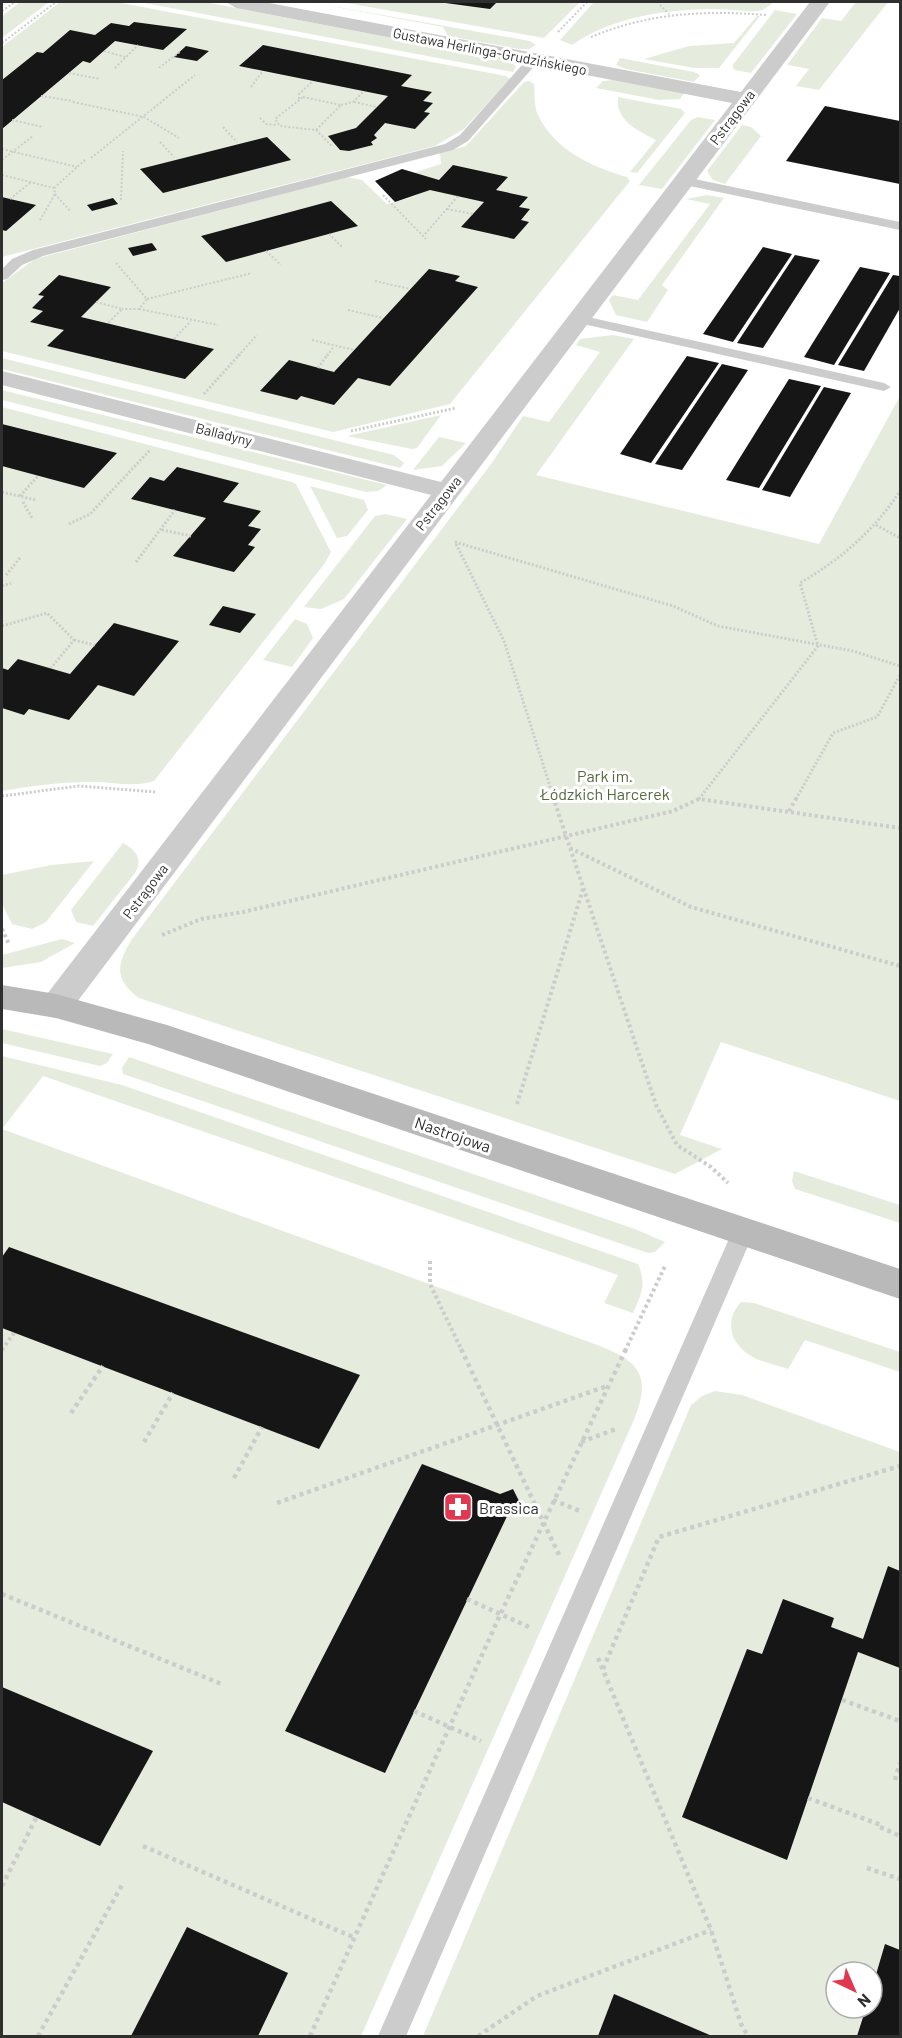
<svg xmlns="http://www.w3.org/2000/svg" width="902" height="2038" font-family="Barlow,sans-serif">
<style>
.green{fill:#e6ecdd;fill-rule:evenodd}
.building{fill:#161616}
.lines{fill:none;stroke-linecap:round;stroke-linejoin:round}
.path-far3{stroke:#ccc;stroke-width:2;stroke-dasharray:2 2;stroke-linecap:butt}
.path-far2{stroke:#ccc;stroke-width:3;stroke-dasharray:2 2;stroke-linecap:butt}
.path-far1{stroke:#ccc;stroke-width:4;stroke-dasharray:3 3;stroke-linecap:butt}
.path{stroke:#ccc;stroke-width:4.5;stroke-dasharray:4 4;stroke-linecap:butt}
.lane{fill:#ccc;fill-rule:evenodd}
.street{fill:#ccc;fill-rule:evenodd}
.secondary{fill:#b9b9b9;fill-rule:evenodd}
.labels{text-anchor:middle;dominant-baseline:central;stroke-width:6;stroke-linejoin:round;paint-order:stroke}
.far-street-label{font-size:14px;fill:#2f2f2f;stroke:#fff}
.park-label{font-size:16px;fill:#55693e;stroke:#fff}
.street-label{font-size:16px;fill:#2f2f2f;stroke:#fff}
.poi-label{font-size:16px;fill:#2f2f2f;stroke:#fff;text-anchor:start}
</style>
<rect width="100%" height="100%" fill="#fff"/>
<g class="green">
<polygon points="20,2 49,2 2,38 2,16"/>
<polygon points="60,2 116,2 506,76 510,79 464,129 435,146 2,257 2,47"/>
<polygon points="139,2 205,2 507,60 516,66 513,72"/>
<polygon points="309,2 530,41 536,45 529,49 519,49 448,36 443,27"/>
<polygon points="341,2 580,2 544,38"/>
<path d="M594,2H773C768,7 765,10 757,11C744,12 729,9 715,9C667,9 612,17 572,45L560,40Z"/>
<polygon points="856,2 888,2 819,90 796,86 809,69 787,65 822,18 841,21"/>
<polygon points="775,10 797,14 751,73 735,70 732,66"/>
<polygon points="757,16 760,16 719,68 694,68 644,59 689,46 734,43"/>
<polygon points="620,58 694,72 700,75 694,82 626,69 616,65"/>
<polygon points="613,80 684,93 680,99 659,100 596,88 603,81"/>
<path d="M529,81L534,84C535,94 534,103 537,113C553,149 591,167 627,177L630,181L450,404L333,432L2,351V283L35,259L347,177L362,180L387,204C406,199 426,195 438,181L413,175L416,172L441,164L440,153L466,146L524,82Z"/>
<path d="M618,97L681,109L685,113L637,173L630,172L656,140C639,131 615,121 618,97Z"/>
<polygon points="698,117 715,120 662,189 639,185 691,120"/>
<polygon points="742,125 751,127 761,136 725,184 713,180 707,171"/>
<polygon points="707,195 724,198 662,285 668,290 647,322 616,315 609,300 613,295 638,300 710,204 686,199"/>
<path d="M613,335L634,339L536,475L819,544L900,396V1101L721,1042L680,1135L722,1149L675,1174L139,998C113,979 117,964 132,939L491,464L523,416L549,422L600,352L576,345L580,339Z"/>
<polygon points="2,358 394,455 404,463 400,468 2,369"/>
<polygon points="2,390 387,485 378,491 366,492 2,400"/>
<path d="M2,407L292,482L296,484L331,552L325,563L154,781C134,788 111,781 89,782C60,782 31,786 2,791Z"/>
<polygon points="441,415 417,448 412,449 347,436"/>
<polygon points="439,437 466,443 442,466 413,470"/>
<polygon points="310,486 364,500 368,510 347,536 337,538"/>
<polygon points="385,514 407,519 344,599 321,609 304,607 375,516"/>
<polygon points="295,619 307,624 313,638 292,667 263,660"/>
<path d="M123,843C136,850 143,859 135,873L93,926L76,922L71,910Z"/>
<polygon points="94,861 46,922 32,929 12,924 2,904 2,875 51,865"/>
<polygon points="62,939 75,943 41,962 2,968 2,955"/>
<polygon points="2,1029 113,1054 107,1063 100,1066 2,1043"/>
<path d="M2,1056L122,1085L638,1264C647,1284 641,1295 633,1313L604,1303L618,1275L43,1076L2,1129L600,1346C643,1363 651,1379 633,1422L361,2036H2Z"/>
<polygon points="129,1057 635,1229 665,1242 655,1252 648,1253 123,1074 122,1068"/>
<polygon points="794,1171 900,1205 900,1223 795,1189 792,1181"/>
<path d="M741,1302L754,1303L900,1352V1372L805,1340L788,1369C776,1365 759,1362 748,1354C729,1341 725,1319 741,1302Z"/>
<path d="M715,1391L742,1395L900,1452V2036H423L691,1405L702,1396ZM836,1972H872V2008H836Z"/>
</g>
<g class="building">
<polygon points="438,2 497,2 490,9"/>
<polygon points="134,22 187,29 163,50 115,41 90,63 83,61 2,129 2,80 37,52 43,53 70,30 95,35 111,23 129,26"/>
<polygon points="263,45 412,75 401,86 432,92 423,101 433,103 424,112 430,113 415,129 385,123 374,135 377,138 371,142 373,145 349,151 340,150 328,136 356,128 388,96 239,66"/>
<polygon points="186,46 209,51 197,61 174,57"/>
<polygon points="825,106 900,121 900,184 786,161"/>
<polygon points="267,137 291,160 163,193 140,169"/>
<polygon points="453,165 508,177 496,190 528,197 519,207 530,209 521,220 529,222 514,239 461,227 484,202 430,190 395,202 375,181 402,169 439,180"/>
<polygon points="2,197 10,199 36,205 6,231 2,230"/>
<polygon points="113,198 118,204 92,211 87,205"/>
<polygon points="331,201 358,226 226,262 201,236"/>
<polygon points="152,243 157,250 133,256 128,248"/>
<polygon points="763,247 792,254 733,342 703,334"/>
<polygon points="795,255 820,260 763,348 737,343"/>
<polygon points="860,267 890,273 834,365 804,357"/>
<polygon points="429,269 460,276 455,281 478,287 390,386 358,378 334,405 301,396 297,400 260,391 289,360 334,372"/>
<polygon points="59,275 111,287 81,317 214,349 185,379 47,346 64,330 30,322 43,311 32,308 44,296 38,295"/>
<polygon points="893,275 900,276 900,308 864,371 838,365"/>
<polygon points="687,356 719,363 651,463 620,454"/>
<polygon points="722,364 748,370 682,470 655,464"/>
<polygon points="789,379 821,386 759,488 726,480"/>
<polygon points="824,387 851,393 790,497 762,490"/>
<polygon points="2,424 117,453 84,488 2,466"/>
<polygon points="177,467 239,483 223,502 261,511 248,526 261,529 248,545 255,547 234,572 173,556 206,518 131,499 150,477 164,481"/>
<polygon points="223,606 256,614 240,633 209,625"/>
<polygon points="114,623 179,641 134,696 98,685 69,720 29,709 24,715 2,708 2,668 8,670 18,659 70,674"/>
<polygon points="9,1247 360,1375 319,1449 2,1328 2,1257"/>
<polygon points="422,1464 500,1494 513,1489 521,1505 510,1510 385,1773 285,1731"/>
<polygon points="888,1566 900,1571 900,1668 858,1652 787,1860 682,1817 747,1649 762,1654 783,1599 834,1618 831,1627 863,1639"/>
<polygon points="2,1687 153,1751 100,1846 2,1802"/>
<polygon points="187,1927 288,1973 258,2036 131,2036"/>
<polygon points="885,1944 900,1950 900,2036 857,2036 866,2008 872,2008 872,1988"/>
<polygon points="614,1994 712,2036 598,2036"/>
</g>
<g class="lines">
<g class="path-far3">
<polyline points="657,2 669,14"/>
<polyline points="2,11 15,2"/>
<polyline points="558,32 587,2"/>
<path d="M591,37C648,13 705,10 766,15"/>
<polyline points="2,43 56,2"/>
<polyline points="104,51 125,57"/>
<polyline points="115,68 138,45"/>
<polyline points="159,68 181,51"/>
<polyline points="69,73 100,79"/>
<polyline points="251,87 263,71"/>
<polyline points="41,96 73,101"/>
<polygon points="303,97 341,105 316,130 280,126 275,119"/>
<polyline points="299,99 299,94 313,81"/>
<polyline points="73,102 144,117 179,138"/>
<polyline points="354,102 377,107"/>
<polyline points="341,105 353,102 364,91"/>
<polyline points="260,118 266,124 277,125"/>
<polyline points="12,120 43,127"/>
<polyline points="223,127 237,142"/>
<polyline points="316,130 332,146"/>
<polyline points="160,142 174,157"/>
<polyline points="2,149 77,167"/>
<polyline points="91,158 195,75"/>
<polyline points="2,160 33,136"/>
<polyline points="2,175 54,188 55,194 39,222"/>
<polyline points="54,188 86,159"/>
<polyline points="55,194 71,212"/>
<polyline points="383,195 426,239"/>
<polyline points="10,199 31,182"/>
<polyline points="121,200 123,151"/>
<polyline points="447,209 473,214"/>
<polyline points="329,234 343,248"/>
<polyline points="425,234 458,196"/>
<polyline points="266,251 281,265"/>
<polyline points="116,263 147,299 139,309 122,309"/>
<polyline points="375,281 410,289"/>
<polyline points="147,299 252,273"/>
<polyline points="96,302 122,309 108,323"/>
<polyline points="139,309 218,325"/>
<polyline points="348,310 383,318"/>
<polyline points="174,339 191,321"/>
<polyline points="312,340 354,350"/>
<polyline points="238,356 257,335"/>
<polyline points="327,356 334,346"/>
</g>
<g class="path-far2">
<polyline points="318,368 328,354"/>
<polyline points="204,394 240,354"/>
<polyline points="351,431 456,408"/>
<polyline points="2,492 36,500"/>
<polyline points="20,496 38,476"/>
<polyline points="23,502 32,518"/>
<polyline points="69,524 90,514 150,450"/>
<polyline points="876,525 900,538"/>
<polyline points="162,530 191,536"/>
<polyline points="455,542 673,606 718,626 853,651 900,666"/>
<polyline points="456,544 504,641 554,799"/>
<polyline points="136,562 175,510"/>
<polyline points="6,575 20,558"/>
<polyline points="2,586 11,583"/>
<polyline points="2,626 47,613 74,640 51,668"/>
<polyline points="74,640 95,645"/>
<polyline points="2,796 79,786 156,792"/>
<path d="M699,799L818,646L800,583C841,559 874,531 900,491"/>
<polyline points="796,799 833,733 877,717 900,675"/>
</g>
<g class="path-far1">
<polyline points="553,797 656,1105 677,1145 711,1167 728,1183"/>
<polyline points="789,811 797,797"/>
<polyline points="570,848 691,907 900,966"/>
<polyline points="2,929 9,944"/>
<polyline points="162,935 201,919 243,912 673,811 699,799 900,828"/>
<polyline points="517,1104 583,889"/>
<polyline points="430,1261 430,1284 462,1351"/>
<polyline points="2,1350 14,1333"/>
<polyline points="625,1351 665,1266"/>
</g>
<g class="path">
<polyline points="461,1349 560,1557"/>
<polyline points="71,1413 103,1366"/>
<polyline points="144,1442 173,1393"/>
<polyline points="581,1442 616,1429"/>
<polyline points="234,1478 262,1427"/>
<polyline points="553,1500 580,1511"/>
<polyline points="277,1503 607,1386"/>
<polyline points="2,1594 224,1685"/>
<polyline points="467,1599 529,1627"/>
<polyline points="598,1658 711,1930 741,2024 748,2036"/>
<polyline points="603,1669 659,1537 900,1466"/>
<polyline points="842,1700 900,1721"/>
<polyline points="414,1711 481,1741"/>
<polyline points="895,1780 900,1763"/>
<polyline points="808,1798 881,1825"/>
<polyline points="880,1827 900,1836"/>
<polyline points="143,1846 355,1938"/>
<polyline points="867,1868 900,1879"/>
<polyline points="2,1886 36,1818"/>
<polyline points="38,2036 122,1885"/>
<polyline points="310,2036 500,1615 626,1349"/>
<polyline points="478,2036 537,1996 711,1930"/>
</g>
<g class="lane">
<polygon points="534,55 540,59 538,62 468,141 453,150 43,256 22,265 7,279 2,280 2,269 12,259 33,250 445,144 460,135 530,56"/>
<polygon points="685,177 900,222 900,230 680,184 680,178"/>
<polygon points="579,315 884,383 891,387 884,391 574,322 574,316"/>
<polygon points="743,1224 750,1226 754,1232 406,2036 378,2036 732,1232 736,1226"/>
</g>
<polygon class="street" points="226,2 264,2 741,92 810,2 830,2 68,1014 56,1018 44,1014 40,1006 44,998 431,495 2,385 2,371 441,482 732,103 236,8"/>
<polygon class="secondary" points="2,985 56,994 167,1025 900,1269 900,1299 148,1044 56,1018 2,1009"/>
</g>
<defs>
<g id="pharmacy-square" transform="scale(1.5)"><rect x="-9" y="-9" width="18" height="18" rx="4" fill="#df3850" stroke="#fff"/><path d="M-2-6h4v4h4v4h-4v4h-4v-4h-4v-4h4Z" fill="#fff"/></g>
</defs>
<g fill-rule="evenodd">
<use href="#pharmacy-square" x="458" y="1507"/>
</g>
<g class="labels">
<g class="far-street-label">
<text transform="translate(490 51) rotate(11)">Gustawa Herlinga-Grudzińskiego</text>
<text transform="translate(732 117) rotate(-53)">Pstrągowa</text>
<text transform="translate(224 434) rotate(14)">Balladyny</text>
<text transform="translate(438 503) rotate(-52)">Pstrągowa</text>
<text transform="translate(145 891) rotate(-53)">Pstrągowa</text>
</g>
<g class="park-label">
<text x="605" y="775">Park im.<tspan x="605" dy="18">Łódzkich Harcerek</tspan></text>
</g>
<g class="street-label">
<text transform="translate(453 1134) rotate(19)">Nastrojowa</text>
</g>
<g class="poi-label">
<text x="479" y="1507">Brassica</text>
</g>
</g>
<rect width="902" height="2038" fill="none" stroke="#2f2f2f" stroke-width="6"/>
<g transform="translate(854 1990) rotate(136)"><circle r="28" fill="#ffffff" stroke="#acacac" stroke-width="1.5"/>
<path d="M0-4.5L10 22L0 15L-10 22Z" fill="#df3850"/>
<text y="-9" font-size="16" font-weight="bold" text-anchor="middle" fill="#2f2f2f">N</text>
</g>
</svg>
